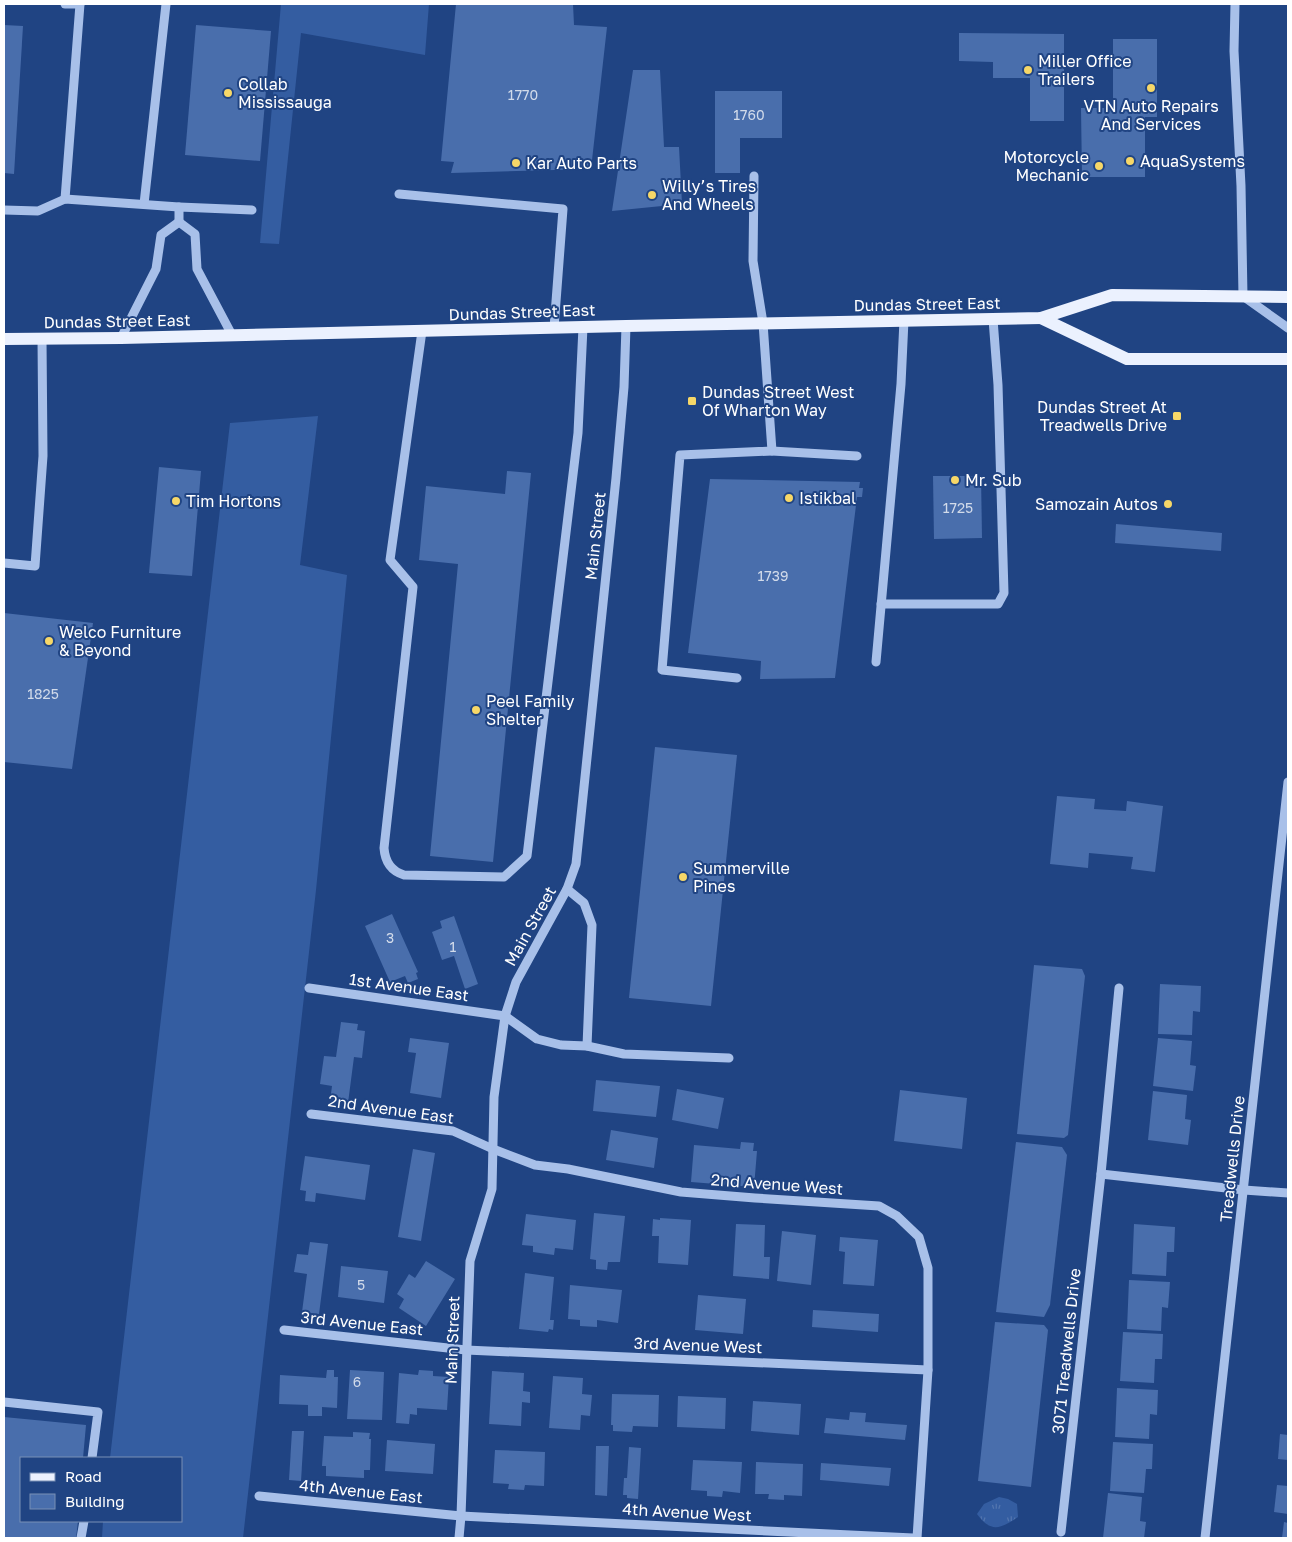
<svg xmlns="http://www.w3.org/2000/svg" width="1292" height="1542" font-family="'Golos Text',sans-serif">
<style>
.grass{fill:#345da1}
.park{fill:url(#park-tufts)}
.building{fill:#496eac}
.lines{fill:none;stroke-linecap:round;stroke-linejoin:round}
.minor{stroke:#a8c0e9;stroke-width:9}
.major{stroke:#ebf1fe;stroke-width:12}
.poi-dot{fill:#f6d768;stroke:#204483;stroke-width:2}
.labels{text-anchor:middle;dominant-baseline:central;stroke-width:4;stroke-linejoin:round;paint-order:stroke}
.number-label{font-size:14px;fill:#d2dbea}
.poi-label{font-size:16px;fill:#fff;stroke:#204483;text-anchor:start}
.street-label{font-size:16px;fill:#fff;stroke:#204483}
</style>
<defs>
<pattern id="park-tufts" width="24" height="20" patternUnits="userSpaceOnUse" patternTransform="scale(1.25)"><rect width="24" height="20" fill="#345da1"/><path d="M3 7l-1-3M5 7V3M7 7l1-3M15 17l-1-3M17 17v-4M19 17l1-3" fill="none" stroke="#5275af"/></pattern>
</defs>
<rect width="100%" height="100%" fill="#204483"/>
<g class="grass">
<polygon points="281,4 429,4 425,55 301,33 279,244 260,243"/>
<polygon points="318,416 300,565 347,575 316,890 243,1538 102,1538 103,1521 181,1521 181,1458 110,1458 230,423"/>
</g>
<path class="park" d="M999,1497L1008,1499L1017,1504L1018,1517C1000,1529 991,1533 977,1514L984,1504Z"/>
<g class="building">
<polygon points="456,4 573,4 574,25 607,27 591,169 451,173 454,162 441,161"/>
<polygon points="4,25 23,26 14,174 4,173"/>
<polygon points="196,25 271,31 260,161 185,155"/>
<polygon points="959,33 1064,34 1064,121 1030,121 1030,78 993,78 993,62 959,61"/>
<polygon points="1113,39 1157,39 1157,117 1145,117 1145,177 1082,177 1081,108 1113,108"/>
<polygon points="633,70 660,70 664,147 679,147 682,204 612,211"/>
<polygon points="715,91 782,91 782,138 740,138 740,173 715,173"/>
<polygon points="159,467 201,471 192,576 149,573"/>
<polygon points="507,471 531,473 493,862 430,856 458,564 419,560 426,486 505,494"/>
<polygon points="933,476 981,476 982,538 934,539"/>
<polygon points="710,479 860,482 859,488 863,488 862,497 857,497 835,678 760,679 761,661 688,653"/>
<polygon points="1116,524 1222,533 1221,551 1115,543"/>
<polygon points="4,613 93,623 72,769 4,762"/>
<polygon points="655,747 737,755 711,1006 629,998"/>
<polygon points="1057,796 1095,799 1094,809 1126,811 1127,801 1163,806 1155,872 1131,869 1133,857 1089,853 1088,868 1050,864"/>
<polygon points="392,914 418,972 416,973 418,979 408,983 405,976 390,982 365,926"/>
<polygon points="454,916 478,984 465,989 454,956 442,960 432,932 442,928 440,921"/>
<polygon points="1034,965 1082,969 1085,976 1068,1135 1064,1138 1017,1134"/>
<polygon points="1160,984 1201,986 1200,1012 1193,1011 1192,1035 1158,1034"/>
<polygon points="341,1022 358,1024 357,1030 365,1031 362,1058 354,1057 348,1103 330,1101 332,1086 320,1084 324,1056 336,1057"/>
<polygon points="410,1038 449,1043 441,1098 410,1093 416,1053 408,1052"/>
<polygon points="1158,1038 1192,1041 1190,1065 1196,1066 1193,1091 1153,1086"/>
<polygon points="596,1080 660,1086 656,1117 593,1111"/>
<polygon points="677,1089 724,1098 718,1129 672,1120"/>
<polygon points="900,1090 967,1098 962,1149 894,1141"/>
<polygon points="1153,1091 1187,1095 1185,1119 1191,1120 1188,1145 1148,1140"/>
<polygon points="611,1130 658,1138 654,1168 606,1160"/>
<polygon points="741,1142 754,1143 753,1151 757,1151 754,1187 691,1182 694,1145 740,1149"/>
<polygon points="1016,1142 1062,1147 1067,1155 1050,1305 1044,1317 996,1312"/>
<polygon points="413,1149 435,1153 421,1241 398,1237"/>
<polygon points="305,1156 370,1165 365,1200 316,1193 315,1202 305,1201 306,1191 300,1190"/>
<polygon points="594,1213 625,1216 620,1262 608,1262 607,1270 596,1269 596,1260 590,1259"/>
<polygon points="526,1214 576,1220 573,1250 555,1248 554,1255 533,1252 533,1246 522,1245"/>
<polygon points="660,1218 691,1220 688,1265 658,1263 659,1236 652,1236 653,1219 660,1220"/>
<polygon points="736,1224 765,1225 764,1257 770,1257 769,1279 733,1276"/>
<polygon points="1134,1224 1175,1227 1174,1252 1167,1252 1166,1276 1132,1274"/>
<polygon points="782,1231 816,1235 811,1285 777,1281"/>
<polygon points="840,1237 878,1240 874,1286 843,1284 845,1252 839,1251"/>
<polygon points="310,1242 328,1244 319,1314 302,1312 307,1274 294,1272 297,1254 308,1255"/>
<polygon points="426,1261 455,1279 426,1326 399,1308 404,1299 397,1294 409,1274 415,1278"/>
<polygon points="341,1266 388,1271 384,1303 338,1297"/>
<polygon points="525,1273 554,1277 550,1320 554,1320 553,1330 549,1329 548,1332 519,1329"/>
<polygon points="1129,1280 1170,1282 1168,1308 1162,1307 1161,1331 1127,1329"/>
<polygon points="570,1285 622,1290 618,1323 597,1320 597,1327 580,1326 580,1320 568,1319"/>
<polygon points="698,1295 746,1299 743,1334 695,1330"/>
<polygon points="813,1310 879,1314 878,1332 812,1327"/>
<polygon points="995,1322 1044,1325 1048,1330 1031,1487 978,1481"/>
<polygon points="1123,1332 1163,1334 1162,1359 1155,1359 1154,1383 1120,1381"/>
<polygon points="327,1370 334,1370 334,1377 338,1377 337,1408 322,1407 322,1416 308,1416 308,1405 279,1404 280,1375 326,1378"/>
<polygon points="350,1370 384,1372 382,1420 347,1419"/>
<polygon points="419,1370 433,1371 433,1376 449,1377 447,1410 417,1408 417,1415 410,1414 409,1424 396,1423 399,1373 418,1375"/>
<polygon points="492,1371 524,1373 523,1391 530,1392 530,1403 522,1402 521,1426 489,1424"/>
<polygon points="553,1376 583,1378 582,1394 592,1395 590,1416 581,1415 580,1430 549,1428"/>
<polygon points="1117,1388 1158,1390 1157,1415 1150,1414 1149,1439 1115,1437"/>
<polygon points="612,1394 659,1395 658,1427 633,1426 632,1432 613,1431 613,1425 611,1425"/>
<polygon points="678,1396 726,1398 725,1429 677,1427"/>
<polygon points="753,1401 801,1404 799,1435 751,1431"/>
<polygon points="850,1412 866,1413 865,1422 907,1425 905,1440 824,1433 826,1418 849,1420"/>
<polygon points="4,1417 86,1425 83,1458 21,1458 21,1521 78,1521 76,1538 4,1538"/>
<polygon points="292,1431 304,1431 301,1481 289,1480"/>
<polygon points="353,1432 370,1433 369,1439 371,1439 370,1470 364,1470 364,1478 326,1476 326,1466 322,1466 324,1436 353,1437"/>
<polygon points="1280,1434 1288,1435 1288,1460 1278,1459"/>
<polygon points="387,1440 435,1444 433,1474 385,1471"/>
<polygon points="1113,1442 1153,1444 1152,1469 1146,1469 1144,1493 1110,1491"/>
<polygon points="596,1446 609,1446 607,1496 595,1495"/>
<polygon points="629,1447 641,1448 638,1499 627,1498 627,1495 623,1495 624,1478 627,1478"/>
<polygon points="495,1450 545,1452 544,1486 525,1485 524,1490 508,1489 509,1484 493,1483"/>
<polygon points="693,1460 742,1462 740,1493 723,1491 722,1497 707,1496 707,1491 691,1490"/>
<polygon points="756,1462 803,1464 802,1496 784,1495 784,1500 768,1499 769,1494 755,1494"/>
<polygon points="821,1463 891,1468 889,1486 820,1480"/>
<polygon points="1277,1485 1288,1486 1288,1514 1274,1512"/>
<polygon points="1108,1493 1142,1497 1140,1521 1146,1522 1144,1538 1103,1538"/>
<polygon points="1284,1522 1288,1523 1288,1538 1282,1538"/>
</g>
<g class="lines">
<g class="minor">
<polyline points="65,4 80,4"/>
<polyline points="1235,4 1234,51 1241,186 1243,296 1288,328"/>
<polyline points="399,194 563,209 554,328"/>
<polyline points="65,199 80,4"/>
<polyline points="144,204 166,4"/>
<polyline points="4,210 38,211 65,199 179,207"/>
<polyline points="179,222 195,234 197,269 232,335"/>
<polyline points="179,222 179,207 252,210"/>
<path d="M422,331L390,560L413,587L384,848C385,862 391,871 404,875L504,877L527,856L578,433L583,327"/>
<polyline points="121,338 156,269 161,235 179,222"/>
<polyline points="772,451 857,456"/>
<polyline points="4,563 35,566 43,456 42,339"/>
<polyline points="881,604 998,604 1004,593 998,385 993,319"/>
<polyline points="876,662 901,384 904,320"/>
<polyline points="737,678 662,670 680,455 772,451 763,323 753,261 754,176"/>
<polyline points="567,889 584,903 592,925 587,1046"/>
<polyline points="309,988 505,1016 537,1039 561,1045 587,1046 624,1054 729,1058"/>
<polyline points="311,1114 453,1131 493,1149 535,1165 568,1169 681,1192 755,1198 879,1206 897,1216 919,1237 928,1268 928,1370 917,1538"/>
<polyline points="1101,1174 1244,1190 1288,1193"/>
<polyline points="284,1330 466,1350 928,1370"/>
<polyline points="4,1402 98,1412 92,1458"/>
<polyline points="259,1496 461,1516 913,1538"/>
<polyline points="1061,1532 1101,1174 1119,988"/>
<polyline points="81,1538 84,1521"/>
<polyline points="459,1538 461,1516 470,1261 492,1189 494,1097 505,1016 516,982 567,889 576,864 616,478 624,387 626,326"/>
<polyline points="1205,1538 1288,782"/>
</g>
<g class="major">
<polyline points="1041,318 1127,359 1288,359"/>
<polyline points="4,339 121,338 626,326 1041,318 1112,295 1288,297"/>
</g>
</g>
<g class="poi-dot">
<circle cx="1028" cy="70" r="5"/>
<circle cx="1151" cy="88" r="5"/>
<circle cx="228" cy="93" r="5"/>
<circle cx="1130" cy="161" r="5"/>
<circle cx="516" cy="163" r="5"/>
<circle cx="1099" cy="166" r="5"/>
<circle cx="652" cy="195" r="5"/>
<rect x="687" y="396" width="10" height="10" rx="2.5"/>
<rect x="1172" y="411" width="10" height="10" rx="2.5"/>
<circle cx="955" cy="480" r="5"/>
<circle cx="789" cy="498" r="5"/>
<circle cx="176" cy="501" r="5"/>
<circle cx="1168" cy="504" r="5"/>
<circle cx="49" cy="641" r="5"/>
<circle cx="476" cy="710" r="5"/>
<circle cx="683" cy="877" r="5"/>
</g>
<g class="labels">
<g class="number-label">
<text x="523" y="94">1770</text>
<text x="749" y="114">1760</text>
<text x="958" y="507">1725</text>
<text x="773" y="575">1739</text>
<text x="43" y="693">1825</text>
<text x="390" y="937">3</text>
<text x="453" y="946">1</text>
<text x="361" y="1284">5</text>
<text x="357" y="1381">6</text>
</g>
<g class="poi-label">
<text x="1038" y="61">Miller Office<tspan x="1038" dy="18">Trailers</tspan></text>
<text x="238" y="84">Collab<tspan x="238" dy="18">Mississauga</tspan></text>
<text x="1151" y="106" text-anchor="middle">VTN Auto Repairs<tspan x="1151" dy="18">And Services</tspan></text>
<text x="1089" y="157" text-anchor="end">Motorcycle<tspan x="1089" dy="18">Mechanic</tspan></text>
<text x="1140" y="161">AquaSystems</text>
<text x="526" y="163">Kar Auto Parts</text>
<text x="662" y="186">Willy’s Tires<tspan x="662" dy="18">And Wheels</tspan></text>
<text x="702" y="392">Dundas Street West<tspan x="702" dy="18">Of Wharton Way</tspan></text>
<text x="1167" y="407" text-anchor="end">Dundas Street At<tspan x="1167" dy="18">Treadwells Drive</tspan></text>
<text x="965" y="480">Mr. Sub</text>
<text x="799" y="498">Istikbal</text>
<text x="186" y="501">Tim Hortons</text>
<text x="1158" y="504" text-anchor="end">Samozain Autos</text>
<text x="59" y="632">Welco Furniture<tspan x="59" dy="18">&amp; Beyond</tspan></text>
<text x="486" y="701">Peel Family<tspan x="486" dy="18">Shelter</tspan></text>
<text x="693" y="868">Summerville<tspan x="693" dy="18">Pines</tspan></text>
</g>
<g class="street-label">
<text transform="translate(927 304) rotate(-1)">Dundas Street East</text>
<text transform="translate(522 312) rotate(-2)">Dundas Street East</text>
<text transform="translate(117 321) rotate(-1)">Dundas Street East</text>
<text transform="translate(595 536) rotate(-84)">Main Street</text>
<text transform="translate(530 926) rotate(-61)">Main Street</text>
<text transform="translate(409 987) rotate(8)">1st Avenue East</text>
<text transform="translate(391 1109) rotate(8)">2nd Avenue East</text>
<text transform="translate(1232 1159) rotate(-84)">Treadwells Drive</text>
<text transform="translate(777 1184) rotate(4)">2nd Avenue West</text>
<text transform="translate(362 1323) rotate(6)">3rd Avenue East</text>
<text transform="translate(452 1340) rotate(-88)">Main Street</text>
<text transform="translate(698 1345) rotate(2)">3rd Avenue West</text>
<text transform="translate(1066 1351) rotate(-84)">3071 Treadwells Drive</text>
<text transform="translate(361 1491) rotate(6)">4th Avenue East</text>
<text transform="translate(687 1512) rotate(3)">4th Avenue West</text>
</g>
</g>
<rect width="1292" height="1542" fill="none" stroke="#ffffff" stroke-width="10"/>
<rect x="20" y="1457" width="162" height="65" fill="#204483" stroke="#798fb5"/>
<rect x="30" y="1473" width="25" height="8" fill="#ebf1fe" stroke="#798fb5"/>
<text x="65" y="1482" font-size="15" fill="#ffffff">Road</text>
<rect x="30" y="1494" width="25" height="15" fill="#496eac" stroke="#798fb5"/>
<text x="65" y="1507" font-size="15" fill="#ffffff">Building</text>
</svg>
